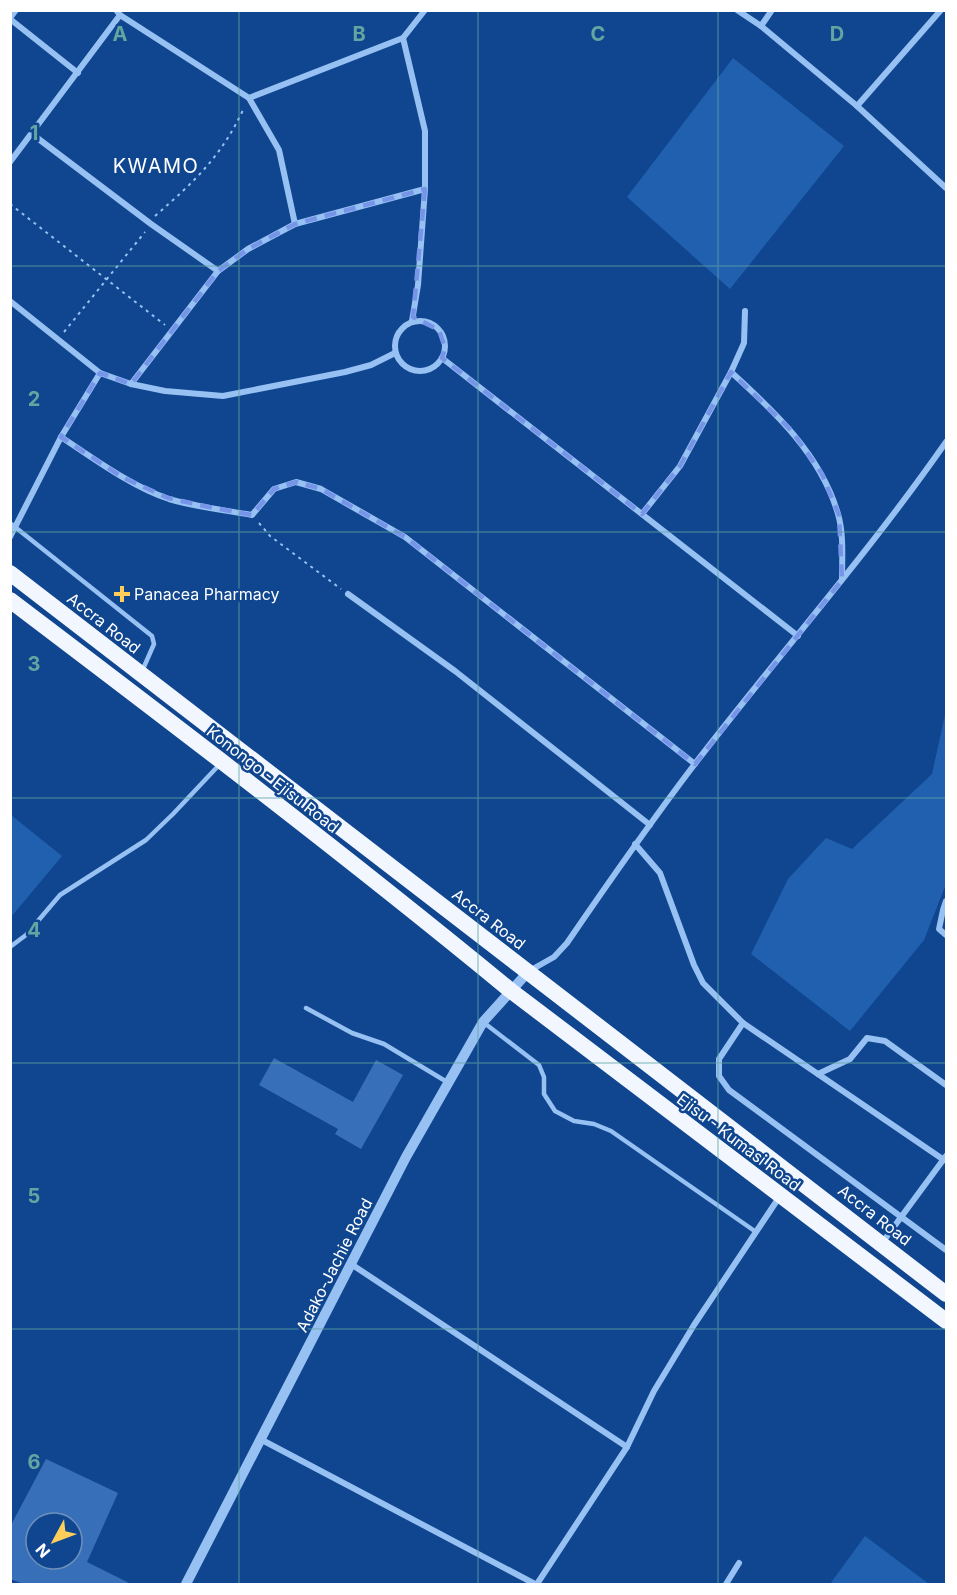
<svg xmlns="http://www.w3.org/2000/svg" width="957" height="1595" font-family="Inter,sans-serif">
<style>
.green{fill:#2060af}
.building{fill:#3770b9;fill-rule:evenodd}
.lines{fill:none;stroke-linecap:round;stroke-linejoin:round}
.path{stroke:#97c1f3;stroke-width:2;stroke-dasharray:3 4.5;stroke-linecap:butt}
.service{stroke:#97c1f3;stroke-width:4.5}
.minor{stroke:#97c1f3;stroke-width:6}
.tertiary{stroke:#97c1f3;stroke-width:10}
.trunk{stroke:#f2f6ff;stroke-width:16}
.marked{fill:none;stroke:#7795e8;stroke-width:4.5;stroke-dasharray:12 8;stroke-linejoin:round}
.grid{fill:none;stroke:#63a6a1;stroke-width:1.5;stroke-opacity:0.55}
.poi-dot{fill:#ffcf5a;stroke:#0f468f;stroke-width:2}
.labels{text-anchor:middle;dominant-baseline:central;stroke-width:5;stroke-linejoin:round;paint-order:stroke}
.poi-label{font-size:16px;fill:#fff;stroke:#0f468f;text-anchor:start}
.street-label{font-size:16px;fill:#fff;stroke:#0f468f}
.quarter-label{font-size:20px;letter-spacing:1.5px;fill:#fff;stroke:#0f468f}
.grid-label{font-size:20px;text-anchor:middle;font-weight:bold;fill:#63a6a1;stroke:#0f468f;stroke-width:5;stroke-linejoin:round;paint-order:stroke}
</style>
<rect width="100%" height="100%" fill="#0f468f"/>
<g class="green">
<polygon points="733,58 844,146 730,289 627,197"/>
<polygon points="946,710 946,884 924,940 850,1031 751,954 788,879 826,838 852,849 932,774"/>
<polygon points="11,815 62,856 11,917"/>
<polygon points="865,1536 929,1584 830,1584"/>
</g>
<g class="building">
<polygon points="274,1058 353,1102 376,1060 403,1075 361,1149 335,1134 338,1129 259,1085"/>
<path d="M46,1459L118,1493L87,1562L131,1584H24L10,1579V1527ZM36,1523H72V1559H36Z"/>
</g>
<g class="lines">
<g class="path">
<polyline points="10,204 165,325"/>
<path d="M155,216C195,181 221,157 244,108"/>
<polyline points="64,332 145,232"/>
<polyline points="259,523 270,536 341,589"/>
</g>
<g class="service">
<polyline points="10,523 152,636 154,644 143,669"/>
<polyline points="10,947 26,935 60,895 146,840 173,814 220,764"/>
<polyline points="306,1008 352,1033 384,1044 447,1082"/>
<polyline points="483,1022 539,1065 544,1077 544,1094 555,1111 574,1121 594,1124 611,1131 756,1232"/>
</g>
<g class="minor">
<polyline points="116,10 120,15 249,98 279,150 295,224"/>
<polyline points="737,10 761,26 857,106 946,188"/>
<polyline points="10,18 16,10"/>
<polyline points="10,19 78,73"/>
<polyline points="761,26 772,10"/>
<polyline points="403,38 425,131 425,189 418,285 412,321"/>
<polyline points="249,98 403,38 425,10"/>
<polyline points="857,106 941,10"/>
<polyline points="32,134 151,224 218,271"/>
<polyline points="10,162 120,15"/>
<polyline points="10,301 100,373 131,384 165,391 223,396 345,372 371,365 395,353"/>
<circle cx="420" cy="346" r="25"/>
<polyline points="442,358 798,636"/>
<path d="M731,372C775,412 821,455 838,514C844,534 842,558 842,579"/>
<polyline points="131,384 218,271 248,249 295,224 425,189"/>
<path d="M61,437C93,458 132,487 169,499C196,507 224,510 252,515L274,489L296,482L321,489L405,537L695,764"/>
<polyline points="642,514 680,466 731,372 744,343 745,311"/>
<polyline points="10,537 61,437 100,373"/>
<polyline points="348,594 455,671 650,825"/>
<polyline points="635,844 660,873 694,965 703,983 743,1023 944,1160"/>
<polyline points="946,901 943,910 939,929 946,935"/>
<path d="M531,970L554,957L567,943C608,883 650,823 694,765C777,657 868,554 946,442"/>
<polyline points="743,1023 719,1059 719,1076 729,1090 946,1250"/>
<polyline points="818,1074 850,1059 867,1038 885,1041 946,1085"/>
<polyline points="882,1243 946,1156"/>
<polyline points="351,1264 627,1447"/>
<polyline points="262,1440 535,1584"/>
<polyline points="537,1584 627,1447 654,1391 694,1325 780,1196"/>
<polyline points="726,1584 739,1563"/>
</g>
<polyline class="tertiary" points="186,1584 406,1157 483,1022 528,972"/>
<g class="trunk">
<polyline points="10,573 946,1294"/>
<path d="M10,600C179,728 347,856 510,990L946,1321"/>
</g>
</g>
<path class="marked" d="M425,189L413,317L439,330L445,348L442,358L642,514L680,466L731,372L791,430L822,474L839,515L842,580L695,764L405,537L321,489L296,482L274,489L252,515L209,507L168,498L122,477L61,437L100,373L131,384L218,271L248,249L295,224Z"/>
<path class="grid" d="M239,10V1584M478,10V1584M718,10V1584M10,266H946M10,532H946M10,798H946M10,1063H946M10,1329H946"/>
<path class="poi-dot" d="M119 585h6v6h6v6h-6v6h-6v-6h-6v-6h6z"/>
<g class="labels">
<g class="poi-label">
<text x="134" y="594">Panacea Pharmacy</text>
</g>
<g class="street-label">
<text transform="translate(104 623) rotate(38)">Accra Road</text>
<text transform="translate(273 779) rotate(38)">Konongo - Ejisu Road</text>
<text transform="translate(489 919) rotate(38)">Accra Road</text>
<text transform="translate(739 1142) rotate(37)">Ejisu - Kumasi Road</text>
<text transform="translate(875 1215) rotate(38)">Accra Road</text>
<text transform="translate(334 1265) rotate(-63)">Adako-Jachie Road</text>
</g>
<g class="quarter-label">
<text x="156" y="166">KWAMO</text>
</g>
</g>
<g class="grid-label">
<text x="120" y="41">A</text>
<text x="359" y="41">B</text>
<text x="598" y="41">C</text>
<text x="837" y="41">D</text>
<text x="34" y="140">1</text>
<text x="34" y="406">2</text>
<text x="34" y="671">3</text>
<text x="34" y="937">4</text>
<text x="34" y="1203">5</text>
<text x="34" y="1469">6</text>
</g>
<rect width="957" height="1595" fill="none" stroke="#ffffff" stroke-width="24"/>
<g transform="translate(54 1541) rotate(229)"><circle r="28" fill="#0f468f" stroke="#6f90bc" stroke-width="1.5"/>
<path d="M0-4.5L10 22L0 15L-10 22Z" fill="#ffcf5a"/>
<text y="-9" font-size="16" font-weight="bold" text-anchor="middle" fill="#ffffff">N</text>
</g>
</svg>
